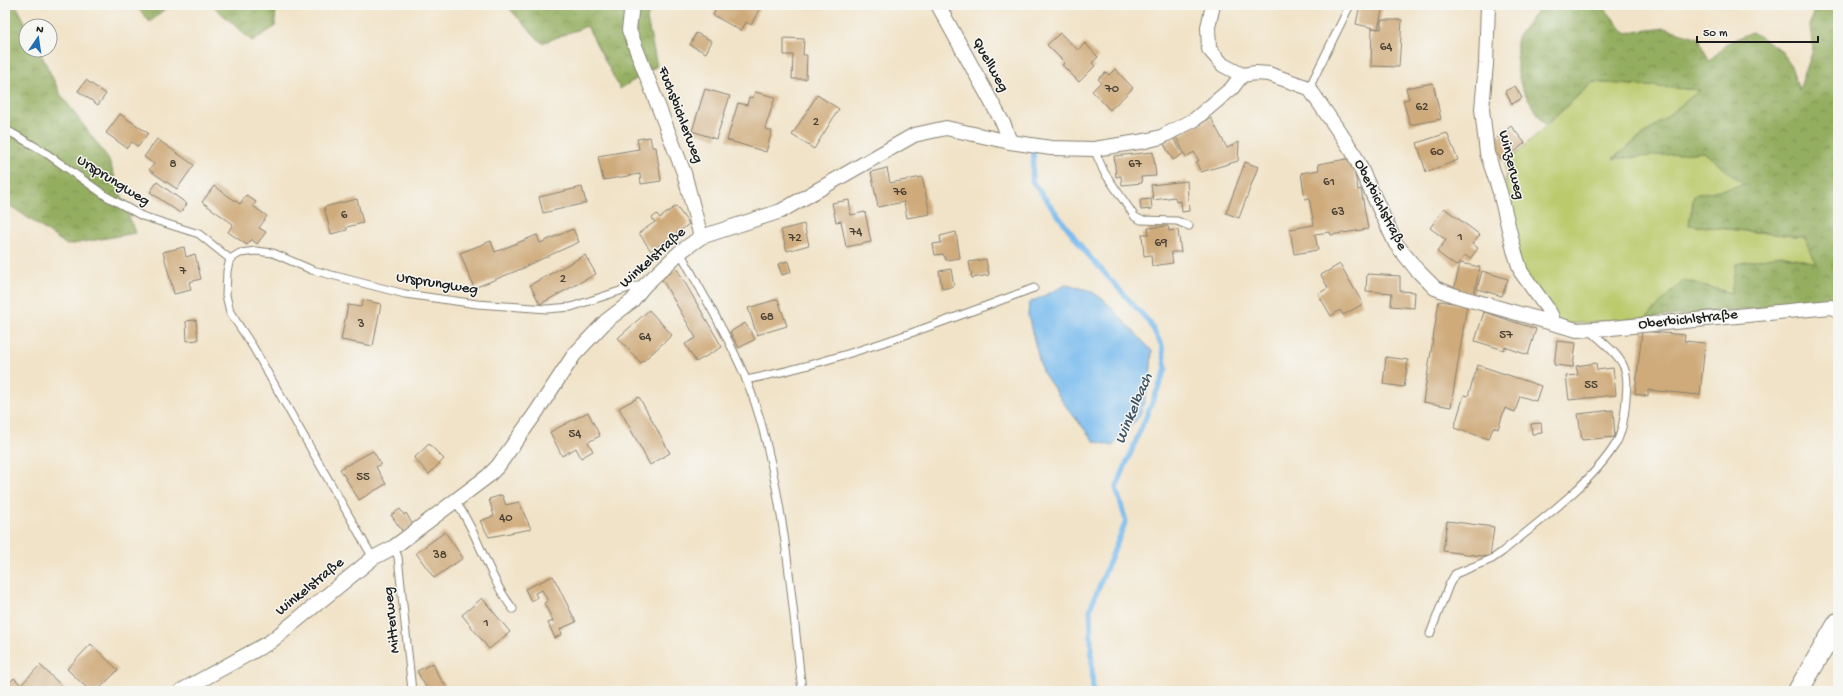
<svg xmlns="http://www.w3.org/2000/svg" width="1843" height="696" font-family="'Gochi Hand',sans-serif">
<style>
.grass{fill:#bbca6d;stroke:#6c7344}
.forest{fill:url(#forest-crowns);stroke:#58653e}
.water{fill:#79bbee;stroke:#4a6c85}
.lines{fill:none;stroke-linecap:round;stroke-linejoin:round}
.stream{stroke:#79bbee;stroke-width:5}
.building{fill:#cfab7c}
.lane-casing{stroke:#868072;stroke-width:9}
.street-casing{stroke:#868072;stroke-width:16}
.secondary-casing{stroke:#868072;stroke-width:22}
.lane{stroke:#fff;stroke-width:7}
.street{stroke:#fff;stroke-width:14}
.secondary{stroke:#fff;stroke-width:20}
.labels{text-anchor:middle;dominant-baseline:central;stroke-width:3;stroke-linejoin:round;paint-order:stroke}
.number-label{font-size:13px;fill:#494034}
.street-label{font-size:15px;fill:#1c1c1c;stroke:#f6f6f2}
.water-label{font-size:16px;font-style:italic;fill:#3d5466;stroke:#f6f6f2}
</style>
<defs>
<pattern id="forest-crowns" width="20" height="18" patternUnits="userSpaceOnUse"><rect width="20" height="18" fill="#94ae60"/><path d="M2 6a3 3 0 1 1 6 0M12 15a3 3 0 1 1 6 0" fill="none" stroke="#788d4e"/></pattern>
</defs>
<rect width="100%" height="100%" fill="#f6f6f2"/>
<filter id="ink" filterUnits="userSpaceOnUse"><feTurbulence type="fractalNoise" baseFrequency=".025" numOctaves="2"/><feDisplacementMap in="SourceGraphic" scale="8" xChannelSelector="R" yChannelSelector="G"/><feConvolveMatrix kernelMatrix="1 2 1 2 8 2 1 2 1" color-interpolation-filters="sRGB"/></filter>
<filter id="wash" filterUnits="userSpaceOnUse"><feTurbulence type="fractalNoise" baseFrequency=".012" numOctaves="4" result="noise"/><feDisplacementMap in="SourceGraphic" scale="16" xChannelSelector="R" yChannelSelector="G"/><feGaussianBlur stdDeviation="0.9" result="paint"/><feColorMatrix in="noise" values="0 0 0 0 0 0 0 0 0 0 0 0 0 0 0 0 0 1.4 0 .05"/><feComposite in="paint" operator="in"/></filter>
<g filter="url(#wash)">
<rect width="100%" height="100%" fill="#f1e3c8"/>
<polygon class="grass" points="1593,82 1701,90 1613,158 1704,152 1745,185 1694,195 1689,225 1805,237 1816,263 1781,255 1731,293 1684,280 1646,318 1567,324 1549,322 1515,267 1505,196 1506,163"/>
<g class="forest">
<polygon points="5,5 16,5 27,26 26,50 39,50 61,95 108,158 135,233 67,245 5,202"/>
<polygon points="135,5 169,5 150,22"/>
<polygon points="212,5 276,5 275,27 252,41"/>
<polygon points="506,5 651,5 647,19 657,66 620,89 587,26 542,43"/>
<polygon points="1542,5 1602,5 1625,33 1665,28 1699,38 1709,61 1727,43 1752,32 1781,50 1791,66 1799,90 1813,50 1810,24 1815,5 1838,5 1838,302 1646,318 1684,280 1731,293 1736,264 1781,255 1816,263 1804,237 1689,225 1694,195 1744,185 1704,152 1613,159 1700,90 1593,82 1545,125 1522,89 1517,69 1517,37"/>
</g>
<polygon class="water" points="1066,285 1089,290 1104,300 1152,351 1150,382 1140,416 1113,446 1094,441 1068,409 1042,371 1028,315 1029,303"/>
<g class="lines">
<polyline class="stream" points="1034,149 1032,181 1088,255 1150,323 1162,346 1166,369 1116,488 1126,521 1090,609 1093,691"/>
</g>
<g id="blocks">
<g class="building">
<polygon points="718,5 757,5 760,8 751,25 746,22 741,31 713,15"/>
<polygon points="1360,5 1383,6 1378,29 1356,24"/>
<polygon points="1381,20 1402,20 1399,67 1371,66 1372,28 1381,29"/>
<polygon points="696,33 712,41 706,53 690,45"/>
<polygon points="1060,33 1078,50 1085,43 1098,57 1092,63 1095,66 1079,82 1062,65 1065,63 1047,45"/>
<polygon points="784,38 804,39 803,55 807,55 806,79 792,79 793,55 784,55"/>
<polygon points="1115,69 1133,88 1110,110 1092,91 1101,82 1098,79 1106,72 1109,75"/>
<polygon points="86,80 106,94 98,105 78,91"/>
<polygon points="1433,83 1441,119 1410,125 1403,100 1409,99 1406,88"/>
<polygon points="1515,86 1522,98 1512,104 1505,91"/>
<polygon points="705,89 730,96 716,139 692,131"/>
<polygon points="755,92 775,97 765,129 772,131 766,152 727,140 738,103 747,105 749,97 753,98"/>
<polygon points="817,95 839,109 814,149 792,135"/>
<polygon points="120,114 148,133 138,147 132,142 127,148 106,133"/>
<polygon points="1211,118 1227,148 1239,142 1238,161 1201,172 1196,162 1199,161 1194,152 1186,157 1176,137"/>
<polygon points="1511,126 1525,143 1503,161 1489,145"/>
<polygon points="1447,133 1458,160 1426,172 1417,143"/>
<polygon points="650,137 652,147 656,147 661,181 641,184 640,174 603,180 598,156 639,149 637,139"/>
<polygon points="1173,138 1183,154 1173,160 1164,144"/>
<polygon points="157,139 194,165 177,189 149,170 154,164 144,157"/>
<polygon points="1153,152 1156,176 1141,177 1142,183 1122,185 1121,176 1116,177 1114,156"/>
<polygon points="1352,158 1358,190 1361,189 1368,229 1331,235 1330,232 1315,234 1318,250 1294,254 1290,229 1314,225 1309,198 1305,199 1301,173 1319,170 1318,164"/>
<polygon points="1245,162 1258,167 1239,218 1226,213"/>
<polygon points="887,168 890,183 922,177 930,214 907,218 904,202 878,207 871,172"/>
<polygon points="1187,181 1189,211 1182,212 1181,201 1176,202 1175,197 1153,200 1151,185"/>
<polygon points="157,182 187,204 180,213 150,192"/>
<polygon points="214,186 240,204 246,195 256,202 253,206 267,216 259,228 266,232 257,244 251,239 247,245 228,232 233,224 202,202"/>
<polygon points="582,187 586,203 543,213 539,197"/>
<polygon points="357,199 363,223 347,227 347,230 331,234 324,207"/>
<polygon points="1151,199 1152,209 1141,210 1140,200"/>
<polygon points="849,200 851,215 865,212 871,242 846,247 841,221 836,222 832,203"/>
<polygon points="676,206 689,224 674,235 678,240 670,246 666,240 651,251 639,233 655,222 652,218 657,214 660,218"/>
<polygon points="1444,208 1480,235 1472,244 1478,248 1470,259 1465,255 1456,266 1437,252 1446,240 1430,228"/>
<polygon points="804,224 809,245 787,251 781,230"/>
<polygon points="1168,226 1169,231 1178,230 1181,252 1171,252 1173,263 1152,266 1151,255 1144,256 1142,234 1149,234 1148,228"/>
<polygon points="573,229 579,242 526,266 526,267 474,288 460,253 491,241 495,252 537,235 540,243"/>
<polygon points="956,232 960,258 946,260 943,254 935,255 933,244 941,243 940,236"/>
<polygon points="184,247 186,257 195,254 201,279 189,282 191,290 174,294 163,252"/>
<polygon points="585,255 596,274 540,304 530,285"/>
<polygon points="986,259 989,275 972,278 969,262"/>
<polygon points="788,261 791,272 782,275 778,264"/>
<polygon points="1460,263 1480,267 1474,294 1454,290"/>
<polygon points="1340,264 1363,304 1343,315 1340,310 1331,316 1318,294 1328,288 1321,275"/>
<polygon points="677,269 722,347 696,362 685,344 696,338 661,278"/>
<polygon points="951,269 954,286 942,289 939,271"/>
<polygon points="1482,271 1508,279 1502,296 1477,289"/>
<polygon points="1367,274 1400,276 1400,291 1415,292 1414,308 1391,306 1392,293 1366,291"/>
<polygon points="778,299 787,326 757,335 748,308"/>
<polygon points="363,300 381,304 373,346 341,340 348,305 361,307"/>
<polygon points="1439,301 1467,305 1451,407 1423,402"/>
<polygon points="649,310 672,335 641,363 618,338"/>
<polygon points="1484,312 1536,329 1528,355 1505,347 1504,350 1475,341"/>
<polygon points="196,320 198,340 187,341 186,321"/>
<polygon points="745,323 755,339 739,348 730,332"/>
<polygon points="1642,331 1685,335 1684,341 1705,343 1700,395 1648,390 1648,396 1635,394"/>
<polygon points="1557,341 1576,343 1573,367 1554,365"/>
<polygon points="1386,357 1408,360 1404,387 1383,384"/>
<polygon points="1596,363 1597,370 1613,368 1616,395 1569,400 1566,376 1578,375 1576,366"/>
<polygon points="1478,365 1541,386 1536,401 1520,396 1515,412 1505,408 1498,429 1493,427 1489,439 1454,428 1464,395 1468,396"/>
<polygon points="639,397 670,453 650,465 619,408"/>
<polygon points="1613,410 1615,437 1582,440 1578,414"/>
<polygon points="588,412 600,436 588,442 593,451 581,458 576,448 562,456 550,432"/>
<polygon points="1541,423 1542,433 1532,434 1531,424"/>
<polygon points="429,444 444,459 429,474 414,458"/>
<polygon points="373,451 381,464 376,467 386,484 359,500 340,469"/>
<polygon points="502,495 506,505 519,502 531,529 489,537 480,521 494,516 489,499"/>
<polygon points="400,509 404,515 406,513 413,525 403,532 391,515"/>
<polygon points="1447,521 1494,527 1490,557 1443,551"/>
<polygon points="445,532 463,558 434,578 416,553"/>
<polygon points="553,576 576,622 560,629 562,634 555,638 548,623 553,621 544,603 548,601 542,590 535,593 537,598 531,601 525,589"/>
<polygon points="482,598 510,632 489,649 462,615"/>
<polygon points="91,644 118,670 97,691 90,691 67,669"/>
<polygon points="433,663 438,675 447,687 441,691 428,691 417,671"/>
<polygon points="40,665 65,689 64,691 5,691 5,687 14,678 21,685"/>
</g>
</g>
</g>
<g filter="url(#ink)">
<use href="#blocks" fill-opacity="0" stroke="#868072" stroke-width="1"/>
<g class="lines">
<g class="lane-casing">
<g id="lane">
<polyline points="1309,88 1350,5"/>
<polyline points="5,129 43,151 106,196 142,216 199,234 230,259"/>
<polyline points="1094,149 1104,172 1135,217 1141,220 1177,221 1189,226"/>
<path d="M680,252C709,306 743,359 760,419C785,507 792,600 802,691"/>
<path d="M746,380C845,360 940,323 1034,288"/>
<path d="M455,501C479,534 488,577 513,609"/>
<polyline points="394,547 398,557 412,691"/>
<polyline points="373,558 253,347 230,312 226,295 227,271 230,259 240,253 256,251 273,253 312,270 405,294 477,304 547,309 571,307 635,286 644,286"/>
<path d="M1430,634L1449,585L1455,574L1492,559L1502,552C1538,522 1590,485 1615,445C1623,433 1625,413 1626,398C1627,387 1628,375 1623,365C1617,353 1604,343 1594,334L1592,330"/>
</g>
</g>
<g class="street-casing">
<g id="street">
<polyline points="632,5 629,30 684,173 701,237"/>
<polyline points="938,5 1004,125 1010,142"/>
<polyline points="1213,5 1208,27 1209,49 1223,65 1242,75"/>
<polyline points="1488,5 1486,64 1482,109 1487,153 1500,192 1514,250 1521,272 1547,308 1552,317 1552,322"/>
<polyline points="1242,75 1256,73 1269,74 1309,88 1353,152 1396,244 1417,270 1435,288 1453,295 1577,330 1611,328 1831,307 1838,310"/>
<polyline points="181,691 270,642 373,558 394,547 488,476 498,466 535,414 574,355 606,321 632,301 644,286 680,252 701,237 781,211 914,135 946,128 1010,142 1051,148 1094,149 1145,141 1161,137 1194,120 1232,88 1242,75"/>
</g>
</g>
<g class="secondary-casing">
<polyline id="secondary" points="1798,691 1838,623"/>
</g>
<use href="#lane" class="lane"/>
<use href="#street" class="street"/>
<use href="#secondary" class="secondary"/>
</g>
</g>
<g class="labels">
<g class="number-label">
<text x="1386" y="47">64</text>
<text x="1112" y="89">70</text>
<text x="1422" y="107">62</text>
<text x="816" y="122">2</text>
<text x="1437" y="152">60</text>
<text x="173" y="164">8</text>
<text x="1135" y="164">67</text>
<text x="1329" y="182">61</text>
<text x="900" y="192">76</text>
<text x="1338" y="212">63</text>
<text x="344" y="215">6</text>
<text x="856" y="232">74</text>
<text x="1460" y="237">1</text>
<text x="795" y="238">72</text>
<text x="1161" y="243">69</text>
<text x="183" y="271">7</text>
<text x="563" y="279">2</text>
<text x="767" y="317">68</text>
<text x="361" y="324">3</text>
<text x="1506" y="335">57</text>
<text x="645" y="337">64</text>
<text x="1591" y="385">55</text>
<text x="575" y="434">54</text>
<text x="363" y="477">55</text>
<text x="506" y="518">40</text>
<text x="440" y="555">38</text>
<text x="486" y="623">1</text>
</g>
<g class="street-label">
<text transform="translate(990 65) rotate(61)">Quellweg</text>
<text transform="translate(680 115) rotate(69)">Fuchsbichlerweg</text>
<text transform="translate(1511 165) rotate(76)">Winzerweg</text>
<text transform="translate(113 181) rotate(32)">Ursprungweg</text>
<text transform="translate(1380 205) rotate(63)">Oberbichlstraße</text>
<text transform="translate(653 258) rotate(-42)">Winkelstraße</text>
<text transform="translate(437 284) rotate(9)">Ursprungweg</text>
<text transform="translate(1688 320) rotate(-6)">Oberbichlstraße</text>
<text transform="translate(310 587) rotate(-39)">Winkelstraße</text>
<text transform="translate(392 620) rotate(-96)">Mitterweg</text>
</g>
<g class="water-label">
<text transform="translate(1135 409) rotate(-67)">Winkelbach</text>
</g>
</g>
<rect width="1843" height="696" fill="none" stroke="#f6f6f2" stroke-width="20"/>
<g transform="translate(38 38) rotate(13)"><circle r="19" fill="#f6f6f2" stroke="#9f9f9c"/>
<path d="M0-3L7 15L0 10L-7 15Z" fill="#1f6fb2"/>
<text y="-6" font-size="11" font-weight="bold" text-anchor="middle" fill="#1c1c1c">N</text>
</g>
<path d="M1697 36v6h121v-6" fill="none" stroke="#1c1c1c" stroke-width="2"/>
<text x="1703" y="36" font-size="12" fill="#1c1c1c" stroke="#f6f6f2" stroke-width="3" paint-order="stroke">50 m</text>
</svg>
